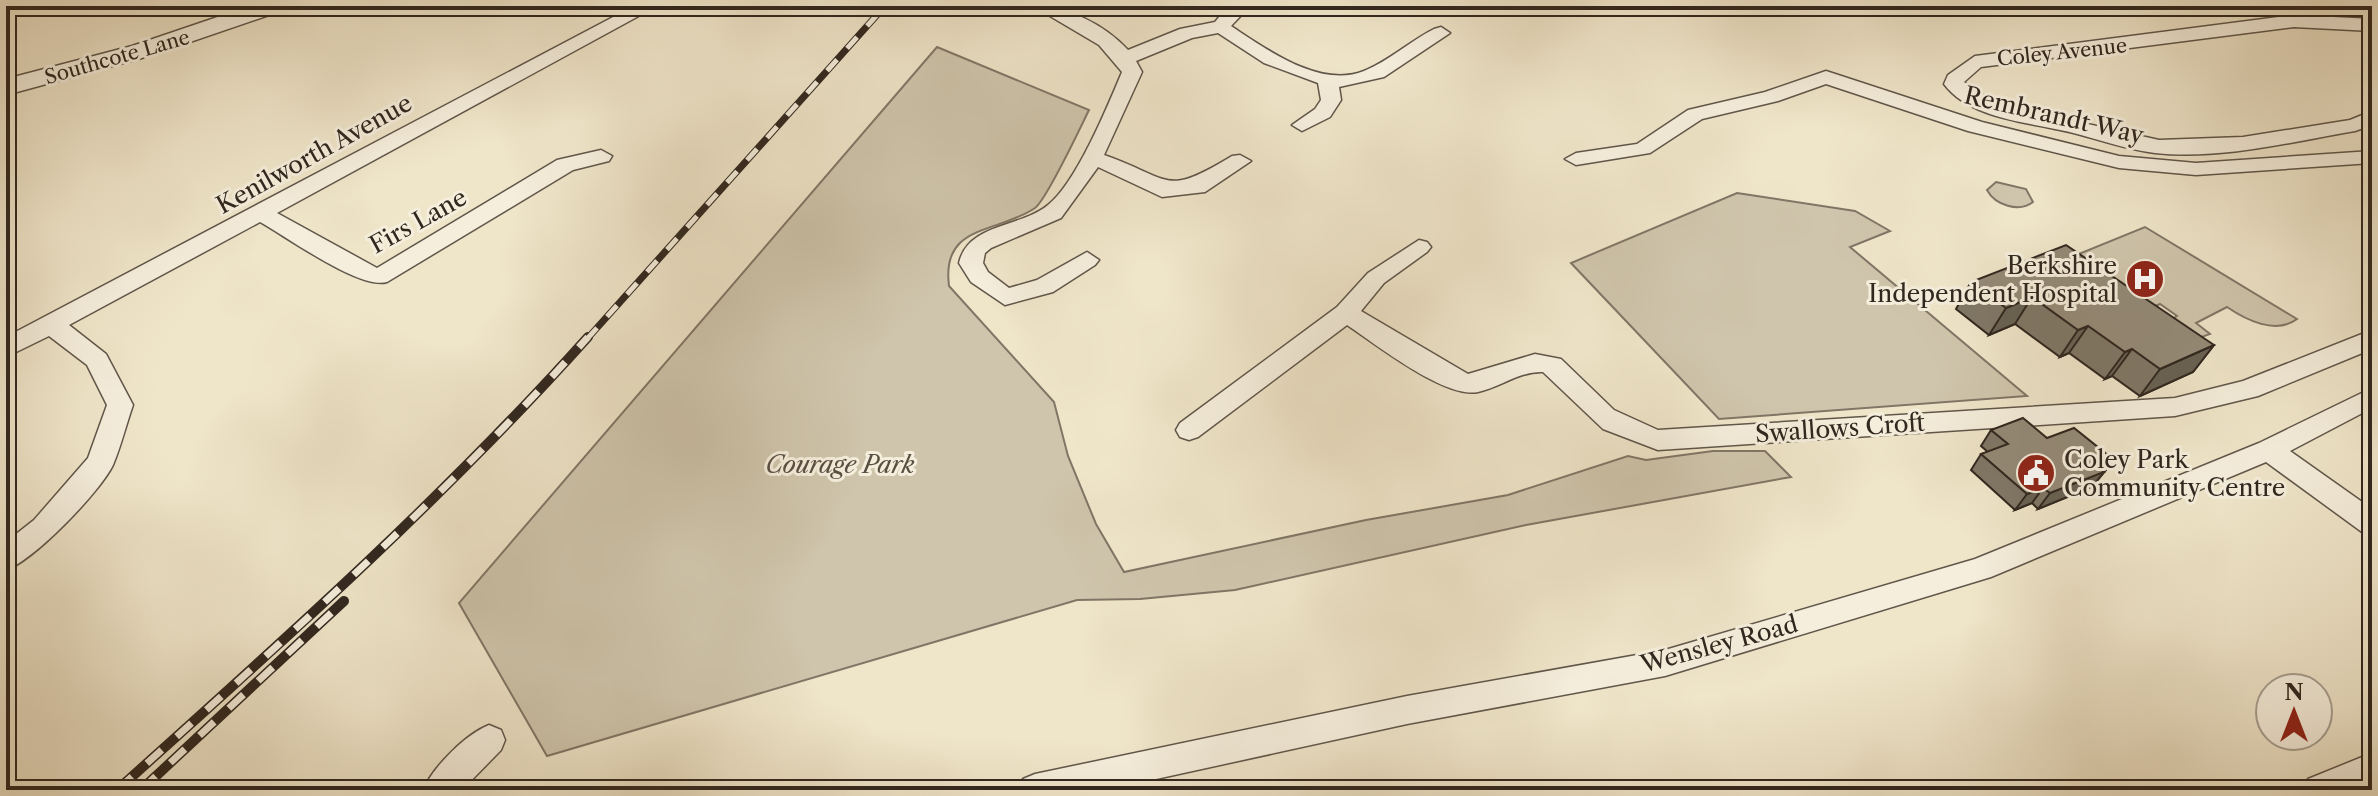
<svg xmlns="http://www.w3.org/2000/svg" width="2378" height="796" font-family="'Libre Caslon Text',serif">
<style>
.green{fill:#cfc5ac;stroke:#807666;stroke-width:2}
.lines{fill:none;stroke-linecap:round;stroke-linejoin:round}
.minor-casing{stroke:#60564a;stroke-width:3}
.tertiary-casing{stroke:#60564a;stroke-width:3}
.minor{fill:#f5eedc;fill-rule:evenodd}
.tertiary{fill:#f5eedc;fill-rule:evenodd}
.rail-far1-casing{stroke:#31271f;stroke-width:7}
.rail-casing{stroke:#31271f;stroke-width:10}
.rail-far1{stroke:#f5eedc;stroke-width:5;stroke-dasharray:15;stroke-linecap:butt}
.rail{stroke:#f5eedc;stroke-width:7;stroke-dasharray:20;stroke-linecap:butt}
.wall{fill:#7f7766;stroke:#31271f;stroke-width:2}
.shaded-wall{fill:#686153;stroke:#31271f;stroke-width:2}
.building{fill:#948a77;stroke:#31271f;stroke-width:2}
.labels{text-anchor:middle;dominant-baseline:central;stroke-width:6;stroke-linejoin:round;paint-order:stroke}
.far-street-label{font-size:20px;fill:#31271f;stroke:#f5eedc}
.street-label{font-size:24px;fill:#31271f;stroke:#f5eedc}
.poi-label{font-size:24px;fill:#31271f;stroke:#f5eedc;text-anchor:end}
.park-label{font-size:24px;font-style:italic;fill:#584e42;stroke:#f5eedc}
</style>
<rect width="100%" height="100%" fill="#efe5c9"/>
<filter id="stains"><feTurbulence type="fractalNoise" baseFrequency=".0025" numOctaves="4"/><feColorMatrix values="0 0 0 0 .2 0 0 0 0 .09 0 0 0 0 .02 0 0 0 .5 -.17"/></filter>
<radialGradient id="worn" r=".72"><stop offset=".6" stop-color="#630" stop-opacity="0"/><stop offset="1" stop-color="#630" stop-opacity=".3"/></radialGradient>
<g class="green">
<path d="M937,47L1089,110C1080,128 1047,199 1035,208C997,234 941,223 949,286L1054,402L1068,456L1096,524L1124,572L1366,520L1508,495L1628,456L1646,460L1713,451H1765L1791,477L1526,525L1235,590L1140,599L1077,600L547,756L459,603Z"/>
<path d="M1996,182L2026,189L2033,202C2019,213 1995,205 1987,190Z"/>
<polygon points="1737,193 1855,211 1890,231 1850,247 2027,396 1719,419 1571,263"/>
<path d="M2145,227L2297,319C2276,335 2246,320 2227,307L2196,323L2210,334L2196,339L2164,324L2177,316L2160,304L2144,311L2069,258Z"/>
</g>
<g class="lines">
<g class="minor-casing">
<g id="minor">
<path d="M634,6H657L277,213L377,268L557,160L601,150L612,156L609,161L573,170L387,282C360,290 287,237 260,222L69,325L106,354L133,405C126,425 121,446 113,465C100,492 34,560 6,570V542L34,520L88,458L107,405L87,365L49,336L6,357V337Z"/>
<path d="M1033,6C1067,6 1104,24 1128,50L1180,29L1215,22L1228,6H1250L1231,26C1266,49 1320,89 1364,71C1389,61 1410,41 1434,29L1441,27L1450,33L1384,77L1339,87L1341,100L1330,117L1302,131L1292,125L1315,109L1321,100L1318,83L1264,63L1218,33L1192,38L1136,61L1142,72L1104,155C1173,179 1163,198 1232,156L1240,155L1251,161L1205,192L1162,197L1098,167L1061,218L991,248L985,253L983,263L988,272L1009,288L1037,280L1087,252L1099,260L1095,265L1053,292L1005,305L971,282L959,263C968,223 1020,228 1048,205C1076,183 1107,108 1122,72L1099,45Z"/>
<path d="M2294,15L2372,19V31L2294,27L1981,67L1964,82L1987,98L2016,108L2159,140L2243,137L2350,120L2372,111V125L2355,131C2290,142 2222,160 2155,153C2120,149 2089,135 2055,129C2018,121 1968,116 1944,84L1948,75L1975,56Z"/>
<polygon points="1826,71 1982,122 2119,156 2196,163 2372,151 2372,163 2196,175 2119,168 1968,131 1826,84 1778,101 1702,119 1650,153 1576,165 1565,159 1576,153 1637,144 1688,110 1765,92"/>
<path d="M1419,240L1427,242L1431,247L1427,252L1384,283L1361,311L1468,374L1535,354L1561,359L1614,410L1658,430L2175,398L2243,381L2372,330V349L2258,396L2175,416L1658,450L1603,429L1543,372C1520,371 1501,387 1478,392C1445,399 1374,343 1347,325L1198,437L1189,440L1180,437L1176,430L1180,423L1337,307L1368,273Z"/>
<polygon points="2372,388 2372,408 2290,451 2372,509 2372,535 2362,532 2266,462 1991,577 1665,676 1407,724 1106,790 1018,790 1023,779 1035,774 1407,696 1665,650 1975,559 2259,443"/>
<path d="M489,725L501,730L505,740L501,750L462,790H423C433,767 466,734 489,725Z"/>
<polygon points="2372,753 2372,784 2358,790 2303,790 2308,779"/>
</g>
</g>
<g class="tertiary-casing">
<polygon id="tertiary" points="250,6 284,6 281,11 149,56 6,95 6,79 132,46"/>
</g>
<use href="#minor" class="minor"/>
<use href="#tertiary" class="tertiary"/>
<g class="rail-far1-casing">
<polyline id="rail-far1" points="587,339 885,6"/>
</g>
<g class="rail-casing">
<g id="rail">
<path d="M117,790C280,644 442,500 588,337"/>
<polyline points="141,790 344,601"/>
</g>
</g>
<use href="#rail-far1" class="rail-far1"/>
<use href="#rail" class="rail"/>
</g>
<g class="wall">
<polygon points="1971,282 2214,345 2193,372 2140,396 2112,376 2105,379 2069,353 2060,357 2015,324 1989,335 1956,309"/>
<polygon points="1991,430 2047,438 2114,460 2092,487 2038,509 2032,503 2015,510 1971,470 1981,454 1988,452 1981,446"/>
</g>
<g class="shaded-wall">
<polygon points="2032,297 2015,324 1989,335 2006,308"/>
<polygon points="2088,326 2069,353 2060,357 2078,330"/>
<polygon points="2214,345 2193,372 2140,396 2160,369"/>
<polygon points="2132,349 2112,376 2105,379 2125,352"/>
<polygon points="2114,460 2092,487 2038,509 2050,493 2097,466"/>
<polygon points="2043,488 2032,503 2015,510 2027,494"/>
</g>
<g class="building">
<polygon points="2066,245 2214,345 2160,369 2132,349 2125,352 2088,326 2078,330 2032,297 2006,308 1971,282"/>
<polygon points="2023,418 2047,438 2074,428 2114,460 2097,466 2104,472 2050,493 2043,488 2027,494 1981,454 2008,444 1991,430"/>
</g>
<defs>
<g id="hospital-disc" transform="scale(2)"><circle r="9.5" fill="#8f2418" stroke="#f5eedc"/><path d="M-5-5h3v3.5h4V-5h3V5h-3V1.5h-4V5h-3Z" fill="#fff"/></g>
<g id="civic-disc" transform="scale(2)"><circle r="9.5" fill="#8f2418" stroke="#f5eedc"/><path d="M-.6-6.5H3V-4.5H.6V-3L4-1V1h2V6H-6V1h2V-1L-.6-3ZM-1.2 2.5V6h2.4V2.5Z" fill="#fff"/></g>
</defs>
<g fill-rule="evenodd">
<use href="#hospital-disc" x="2145" y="279"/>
<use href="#civic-disc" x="2036" y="473"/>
</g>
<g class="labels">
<g class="far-street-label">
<text transform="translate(2062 52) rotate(-6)">Coley Avenue</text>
<text transform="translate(117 57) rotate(-16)">Southcote Lane</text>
</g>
<g class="street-label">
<text transform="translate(2054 115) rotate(13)">Rembrandt Way</text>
<text transform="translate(314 154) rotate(-29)">Kenilworth Avenue</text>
<text transform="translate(418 221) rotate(-29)">Firs Lane</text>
<text transform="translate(1840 428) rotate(-4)">Swallows Croft</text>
<text transform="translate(1719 644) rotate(-15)">Wensley Road</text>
</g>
<g class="poi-label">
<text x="2117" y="265">Berkshire<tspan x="2117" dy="28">Independent Hospital</tspan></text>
<text x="2064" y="459" text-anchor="start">Coley Park<tspan x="2064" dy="28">Community Centre</tspan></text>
</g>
<g class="park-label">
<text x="840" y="464">Courage Park</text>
</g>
</g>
<rect width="2378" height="796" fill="none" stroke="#efe5c9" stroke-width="32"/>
<rect x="8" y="8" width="2362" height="780" fill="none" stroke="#31271f" stroke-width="4"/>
<rect x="16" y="16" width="2346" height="764" fill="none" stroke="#31271f" stroke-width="2"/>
<g transform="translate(2294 712)"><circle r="38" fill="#f5eedc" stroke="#a79e90" stroke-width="2"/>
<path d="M0-6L14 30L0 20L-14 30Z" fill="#8f2418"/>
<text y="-12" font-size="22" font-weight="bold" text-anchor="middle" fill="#31271f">N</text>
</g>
<rect width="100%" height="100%" filter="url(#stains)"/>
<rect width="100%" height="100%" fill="url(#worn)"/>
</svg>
